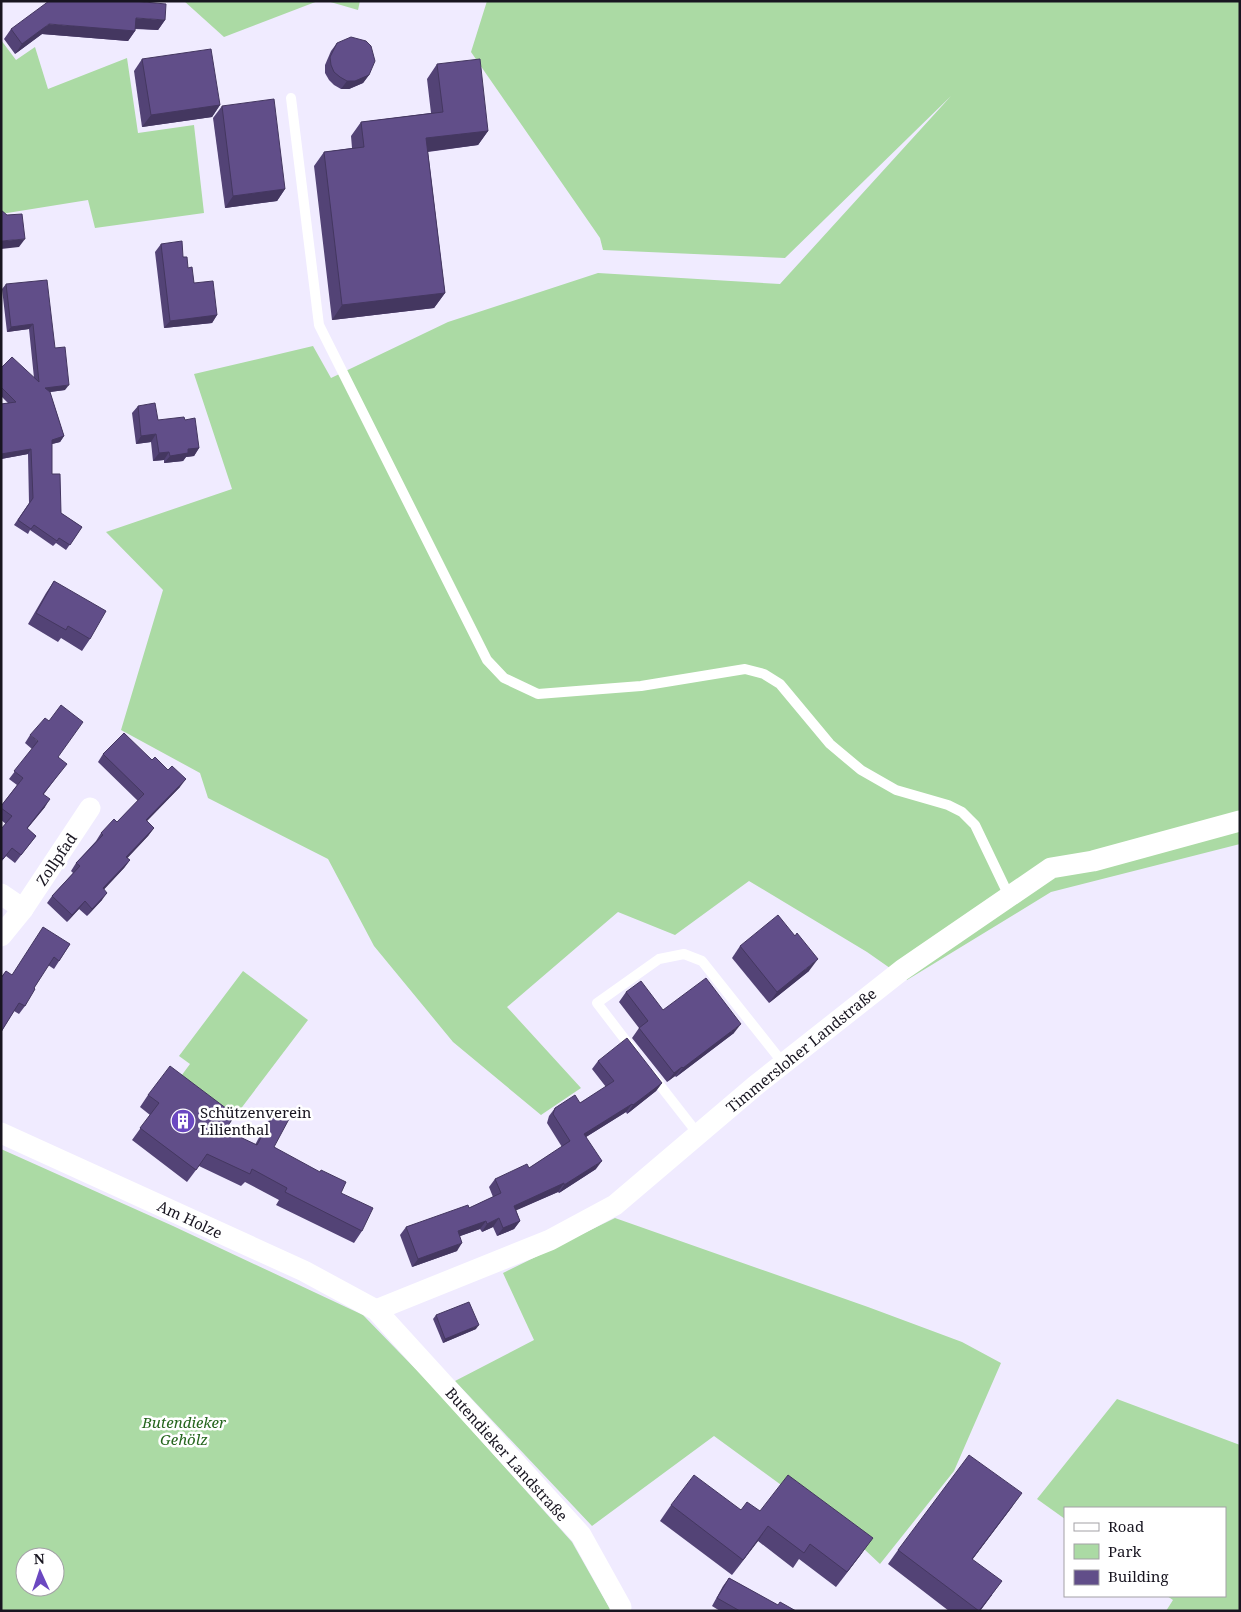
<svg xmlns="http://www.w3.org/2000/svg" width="1241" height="1612" font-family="'Noto Serif',serif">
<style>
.green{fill:#abdaa4;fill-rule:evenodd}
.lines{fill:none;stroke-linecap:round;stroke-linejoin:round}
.service{stroke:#fff;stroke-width:10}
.minor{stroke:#fff;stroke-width:21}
.wall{fill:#534376}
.shaded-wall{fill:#443760}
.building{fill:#614e89;stroke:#443760}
.labels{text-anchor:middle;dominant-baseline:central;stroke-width:5;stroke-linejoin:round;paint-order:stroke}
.street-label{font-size:15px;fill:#181520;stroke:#fff}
.poi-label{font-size:15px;fill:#181520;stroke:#fff;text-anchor:start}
.park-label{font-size:15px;font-style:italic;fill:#25651d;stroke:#fff}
</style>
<rect width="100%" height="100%" fill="#f0ebff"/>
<g class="green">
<polygon points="184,1 318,1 224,37"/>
<polygon points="327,1 360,1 358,10"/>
<polygon points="487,1 1240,1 1240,844 1051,892 907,980 867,952 749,881 675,935 618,912 507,1007 581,1088 541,1115 453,1042 374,946 328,859 208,798 200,773 121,730 163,590 106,532 232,489 194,374 313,346 331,378 448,322 598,273 780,284 951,96 785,258 603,250 600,238 471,52"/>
<polygon points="1,40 16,60 35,47 48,89 127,58 138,133 194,125 204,213 95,228 88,200 1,214"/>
<polygon points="243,971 308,1020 227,1127 173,1087 190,1064 179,1056"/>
<path d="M1,1149L173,1226L363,1315L432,1386L572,1542L611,1611H1ZM25,1557H55V1587H25Z"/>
<polygon points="615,1218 868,1307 962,1342 1001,1363 954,1471 880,1564 847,1533 714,1436 592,1526 455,1381 534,1340 503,1273"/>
<polygon points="1117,1399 1240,1445 1240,1611 1166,1611 1173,1600 1167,1596 1225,1596 1225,1508 1065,1508 1065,1519 1037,1499"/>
</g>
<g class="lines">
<g class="service">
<polyline points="291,98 319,325 487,660 504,678 538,694 641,686 745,669 764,674 780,684 830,744 861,770 896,790 948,805 962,812 975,825 1009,896"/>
<polyline points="633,1050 597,1003 659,959 684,954 702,961 783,1063"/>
<polyline points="652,1075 698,1134"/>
</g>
<g class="minor">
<polyline points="1,894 23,909"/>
<polyline points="1,936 23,909 90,808"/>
<polyline points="1,1133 304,1271 376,1310 581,1535 621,1607 620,1611"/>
<polyline points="376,1310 550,1240 615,1205 755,1086 902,970 1051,868 1093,861 1240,821"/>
</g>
</g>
<g class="wall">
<polygon points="165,20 158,30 135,29 135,31 128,41 42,34 15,54 4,39 11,29"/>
<polygon points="337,43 369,75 363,83 349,89 341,89 334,85 329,80 325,73 325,65 331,51"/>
<polygon points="142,59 220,105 212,117 142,127 134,71"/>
<polygon points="437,64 488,131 478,145 428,152 445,293 434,308 332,320 314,166 324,152 352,148 351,136 361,122 431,113 427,79"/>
<polygon points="222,106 285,189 277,201 225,208 213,118"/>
<polygon points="161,244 183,257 194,283 217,315 212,323 164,328 155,252"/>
<polygon points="6,284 55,348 65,390 50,392 64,436 60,442 52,444 52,474 61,513 82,527 66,550 56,543 53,546 30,530 28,534 14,525 29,503 28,454 1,459 1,404 8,403 1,396 1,368 34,378 29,329 7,332 2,289"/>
<polygon points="138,406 158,420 185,420 199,448 194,456 186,457 183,461 164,463 164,460 153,461 151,442 136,444 132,413"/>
<polygon points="54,581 90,639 82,651 61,638 58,642 28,624 46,593"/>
<polygon points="30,735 58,757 61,771 44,794 45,807 27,829 36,836 15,863 6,856 1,862 1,829 6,824 1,820 1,806 17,785 9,779 32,749 25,743"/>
<polygon points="103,754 180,787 147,821 154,828 148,836 127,858 130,860 124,868 104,889 102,900 87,916 79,909 67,922 47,903 52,896 73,873 71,871 76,863 96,841 101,833 117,822 138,801 98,762"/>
<polygon points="70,944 54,969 48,965 34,988 25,1006 19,1014 14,1011 1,1032 1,977 6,971 11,975"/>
<polygon points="740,946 809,971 769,1003 732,958"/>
<polygon points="626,992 663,1010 734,1033 676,1077 675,1076 667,1082 632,1038 639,1028 619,1002"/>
<polygon points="598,1061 662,1083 656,1091 627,1114 626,1112 586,1137 596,1169 559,1193 558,1192 516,1210 520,1221 514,1229 497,1236 493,1227 482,1232 480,1229 460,1236 457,1251 412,1267 400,1235 406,1227 469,1208 493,1197 489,1187 495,1179 529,1168 562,1147 547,1123 549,1116 555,1108 580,1103 606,1087 592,1069"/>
<polygon points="148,1095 225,1130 255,1145 266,1124 275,1112 274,1147 341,1193 362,1231 354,1243 276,1205 279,1200 245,1182 241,1186 199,1166 187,1182 132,1140 150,1115 140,1107"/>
<polygon points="436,1315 476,1329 443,1343 433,1319"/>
<polygon points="671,1505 760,1511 862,1553 836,1587 799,1559 793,1568 758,1541 732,1575 660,1521"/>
<polygon points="1012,1507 972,1560 992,1595 980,1611 949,1611 888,1564 898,1550"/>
<polygon points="729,1578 777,1605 796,1611 720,1611 712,1606 723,1586"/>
</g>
<g class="shaded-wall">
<polygon points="136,18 165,20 158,30 129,28"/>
<polygon points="49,24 135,31 128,41 42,34 15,54 22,44"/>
<polygon points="369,75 363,83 349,89 341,89 347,81"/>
<polygon points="220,105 212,117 142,127 151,115"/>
<polygon points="488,131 478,145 416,153 426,138"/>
<polygon points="285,189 277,201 225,208 233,196"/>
<polygon points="25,239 19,247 1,249 1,241"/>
<polygon points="445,293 434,308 332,320 342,305"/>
<polygon points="217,315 212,323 164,328 170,321"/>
<polygon points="33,324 29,329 7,332 11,327"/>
<polygon points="69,385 65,390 42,393 45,388"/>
<polygon points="156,434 151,442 136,444 141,436"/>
<polygon points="64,436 60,442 48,445 52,440"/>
<polygon points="199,448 194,456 186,457 183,461 164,463 170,456 188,449"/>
<polygon points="31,449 28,454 1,459 1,454"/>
<polygon points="169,452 164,460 153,461 159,453"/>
<polygon points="186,779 180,787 140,828 146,820"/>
<polygon points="50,799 45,807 21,836 27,828"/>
<polygon points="154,828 148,836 121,865 126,857"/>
<polygon points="130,860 124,868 98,896 103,888"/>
<polygon points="107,893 102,900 87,916 92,909"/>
<polygon points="85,901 79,909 67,922 72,915"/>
<polygon points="818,959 809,971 769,1003 777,992"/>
<polygon points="741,1024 734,1033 676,1077 683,1068"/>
<polygon points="682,1067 675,1076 667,1082 674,1073"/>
<polygon points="662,1083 656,1091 627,1114 633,1105"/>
<polygon points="632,1104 626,1112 578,1142 584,1134"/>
<polygon points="602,1161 596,1169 559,1193 564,1185"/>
<polygon points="564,1183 558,1192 508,1214 514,1206"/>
<polygon points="499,1218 493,1227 482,1232 487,1224"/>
<polygon points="486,1221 480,1229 452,1239 458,1231"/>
<polygon points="520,1221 514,1229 497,1236 503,1228"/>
<polygon points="462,1243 457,1251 412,1267 418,1259"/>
<polygon points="479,1325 476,1329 443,1343 445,1339"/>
<polygon points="1022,1493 1012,1507 962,1573 972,1559"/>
<polygon points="768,1526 758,1541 732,1575 743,1560"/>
<polygon points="873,1538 862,1553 836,1587 847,1572"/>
<polygon points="1002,1581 980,1611 979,1611"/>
</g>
<g class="building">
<polygon points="49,1 134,1 166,4 165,20 136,18 135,31 49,24 22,44 11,29"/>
<polygon points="351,37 366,41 371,46 375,61 369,75 355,81 347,81 340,77 334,72 331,65 330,57 337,43"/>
<polygon points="211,49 220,105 151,115 142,59"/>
<polygon points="480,59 488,131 426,138 445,293 342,305 324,152 364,147 361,122 443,112 437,64"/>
<polygon points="274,99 285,189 233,196 222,106"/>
<polygon points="1,210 7,215 22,214 25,239 1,241"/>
<polygon points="182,241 183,257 187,257 188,268 192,267 194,283 213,281 217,315 170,321 161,244"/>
<polygon points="47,280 55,348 65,347 69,385 45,388 50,392 64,436 52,440 52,474 60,474 61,513 82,527 70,545 59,538 57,541 34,525 31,529 18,520 33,498 31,449 1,454 1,404 16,402 1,387 1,368 12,357 39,382 33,324 11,327 6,284"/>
<polygon points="155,403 158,420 184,417 185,420 195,418 199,448 188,449 188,453 170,456 169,452 159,453 156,434 141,436 138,406"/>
<polygon points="54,581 106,611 90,639 68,626 66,630 36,613"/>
<polygon points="61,705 83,722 58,757 67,764 43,794 50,799 27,828 36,836 21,855 12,848 3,859 1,857 1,829 12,816 1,808 1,806 23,778 14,771 38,741 30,735 45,718 49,721"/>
<polygon points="124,733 152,760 155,757 168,770 172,766 186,779 146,820 154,828 126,857 130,860 103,888 107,893 92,909 85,901 72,915 52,896 80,866 76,863 103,835 101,833 114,819 117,822 144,794 103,754"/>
<polygon points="778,915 795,936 797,933 818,959 777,992 740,946"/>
<polygon points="43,927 70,944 59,961 54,957 34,988 35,989 25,1006 19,1003 1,1032 1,978 6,971 12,975"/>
<polygon points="706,978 741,1024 683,1068 682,1067 674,1073 639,1028 648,1021 626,992 641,981 663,1010"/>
<polygon points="627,1038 662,1083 633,1105 632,1104 584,1134 602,1161 564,1185 564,1183 514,1206 520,1221 503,1228 499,1218 487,1224 486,1221 458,1231 462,1243 418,1259 406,1227 468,1205 469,1208 501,1193 495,1179 527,1164 529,1168 570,1141 553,1114 555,1108 575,1095 580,1103 614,1081 598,1061"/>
<polygon points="170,1066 235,1115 225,1130 257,1145 275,1112 289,1119 274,1147 320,1172 321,1170 346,1182 341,1193 373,1208 362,1231 285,1192 287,1188 252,1169 250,1174 207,1154 196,1170 140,1128 159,1103 148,1095"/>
<polygon points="469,1302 479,1325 445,1339 436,1315"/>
<polygon points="969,1455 1022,1493 972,1559 1002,1581 979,1611 898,1550"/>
<polygon points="694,1475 741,1510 747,1502 760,1511 788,1475 873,1538 847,1572 810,1544 804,1553 768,1526 743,1560 671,1505"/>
<polygon points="729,1578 778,1605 780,1602 796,1611 740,1611 717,1598"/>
</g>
<defs>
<g id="building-disc" transform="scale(1.25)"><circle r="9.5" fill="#6b48c1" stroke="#fff"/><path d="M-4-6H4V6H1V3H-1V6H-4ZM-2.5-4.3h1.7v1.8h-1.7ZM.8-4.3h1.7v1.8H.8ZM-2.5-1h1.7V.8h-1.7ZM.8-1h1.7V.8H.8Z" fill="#fff"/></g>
</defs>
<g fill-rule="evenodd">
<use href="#building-disc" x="183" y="1121"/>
</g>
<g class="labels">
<g class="street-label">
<text transform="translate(56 859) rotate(-56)">Zollpfad</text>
<text transform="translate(801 1050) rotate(-39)">Timmersloher Landstraße</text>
<text transform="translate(190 1219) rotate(25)">Am Holze</text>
<text transform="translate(507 1454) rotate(48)">Butendieker Landstraße</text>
</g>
<g class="poi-label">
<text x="200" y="1112">Schützenverein<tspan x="200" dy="17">Lilienthal</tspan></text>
</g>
<g class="park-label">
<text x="184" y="1422">Butendieker<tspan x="184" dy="17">Gehölz</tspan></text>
</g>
</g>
<rect width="1241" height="1612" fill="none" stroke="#181520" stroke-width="5"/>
<rect x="1064" y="1507" width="162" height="90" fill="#ffffff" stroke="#a3a1a6"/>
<rect x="1074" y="1523" width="25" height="8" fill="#ffffff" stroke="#a3a1a6"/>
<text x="1108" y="1532" font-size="15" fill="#181520">Road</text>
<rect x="1074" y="1544" width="25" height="15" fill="#abdaa4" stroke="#a3a1a6"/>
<text x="1108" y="1557" font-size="15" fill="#181520">Park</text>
<rect x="1074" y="1570" width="25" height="15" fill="#614e89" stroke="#a3a1a6"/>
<text x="1108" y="1582" font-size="15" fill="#181520">Building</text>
<g transform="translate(40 1572) rotate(357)"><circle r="24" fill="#ffffff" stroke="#a3a1a6"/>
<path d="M0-4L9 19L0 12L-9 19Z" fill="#6b48c1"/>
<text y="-8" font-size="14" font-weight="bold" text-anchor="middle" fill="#181520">N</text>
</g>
</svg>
